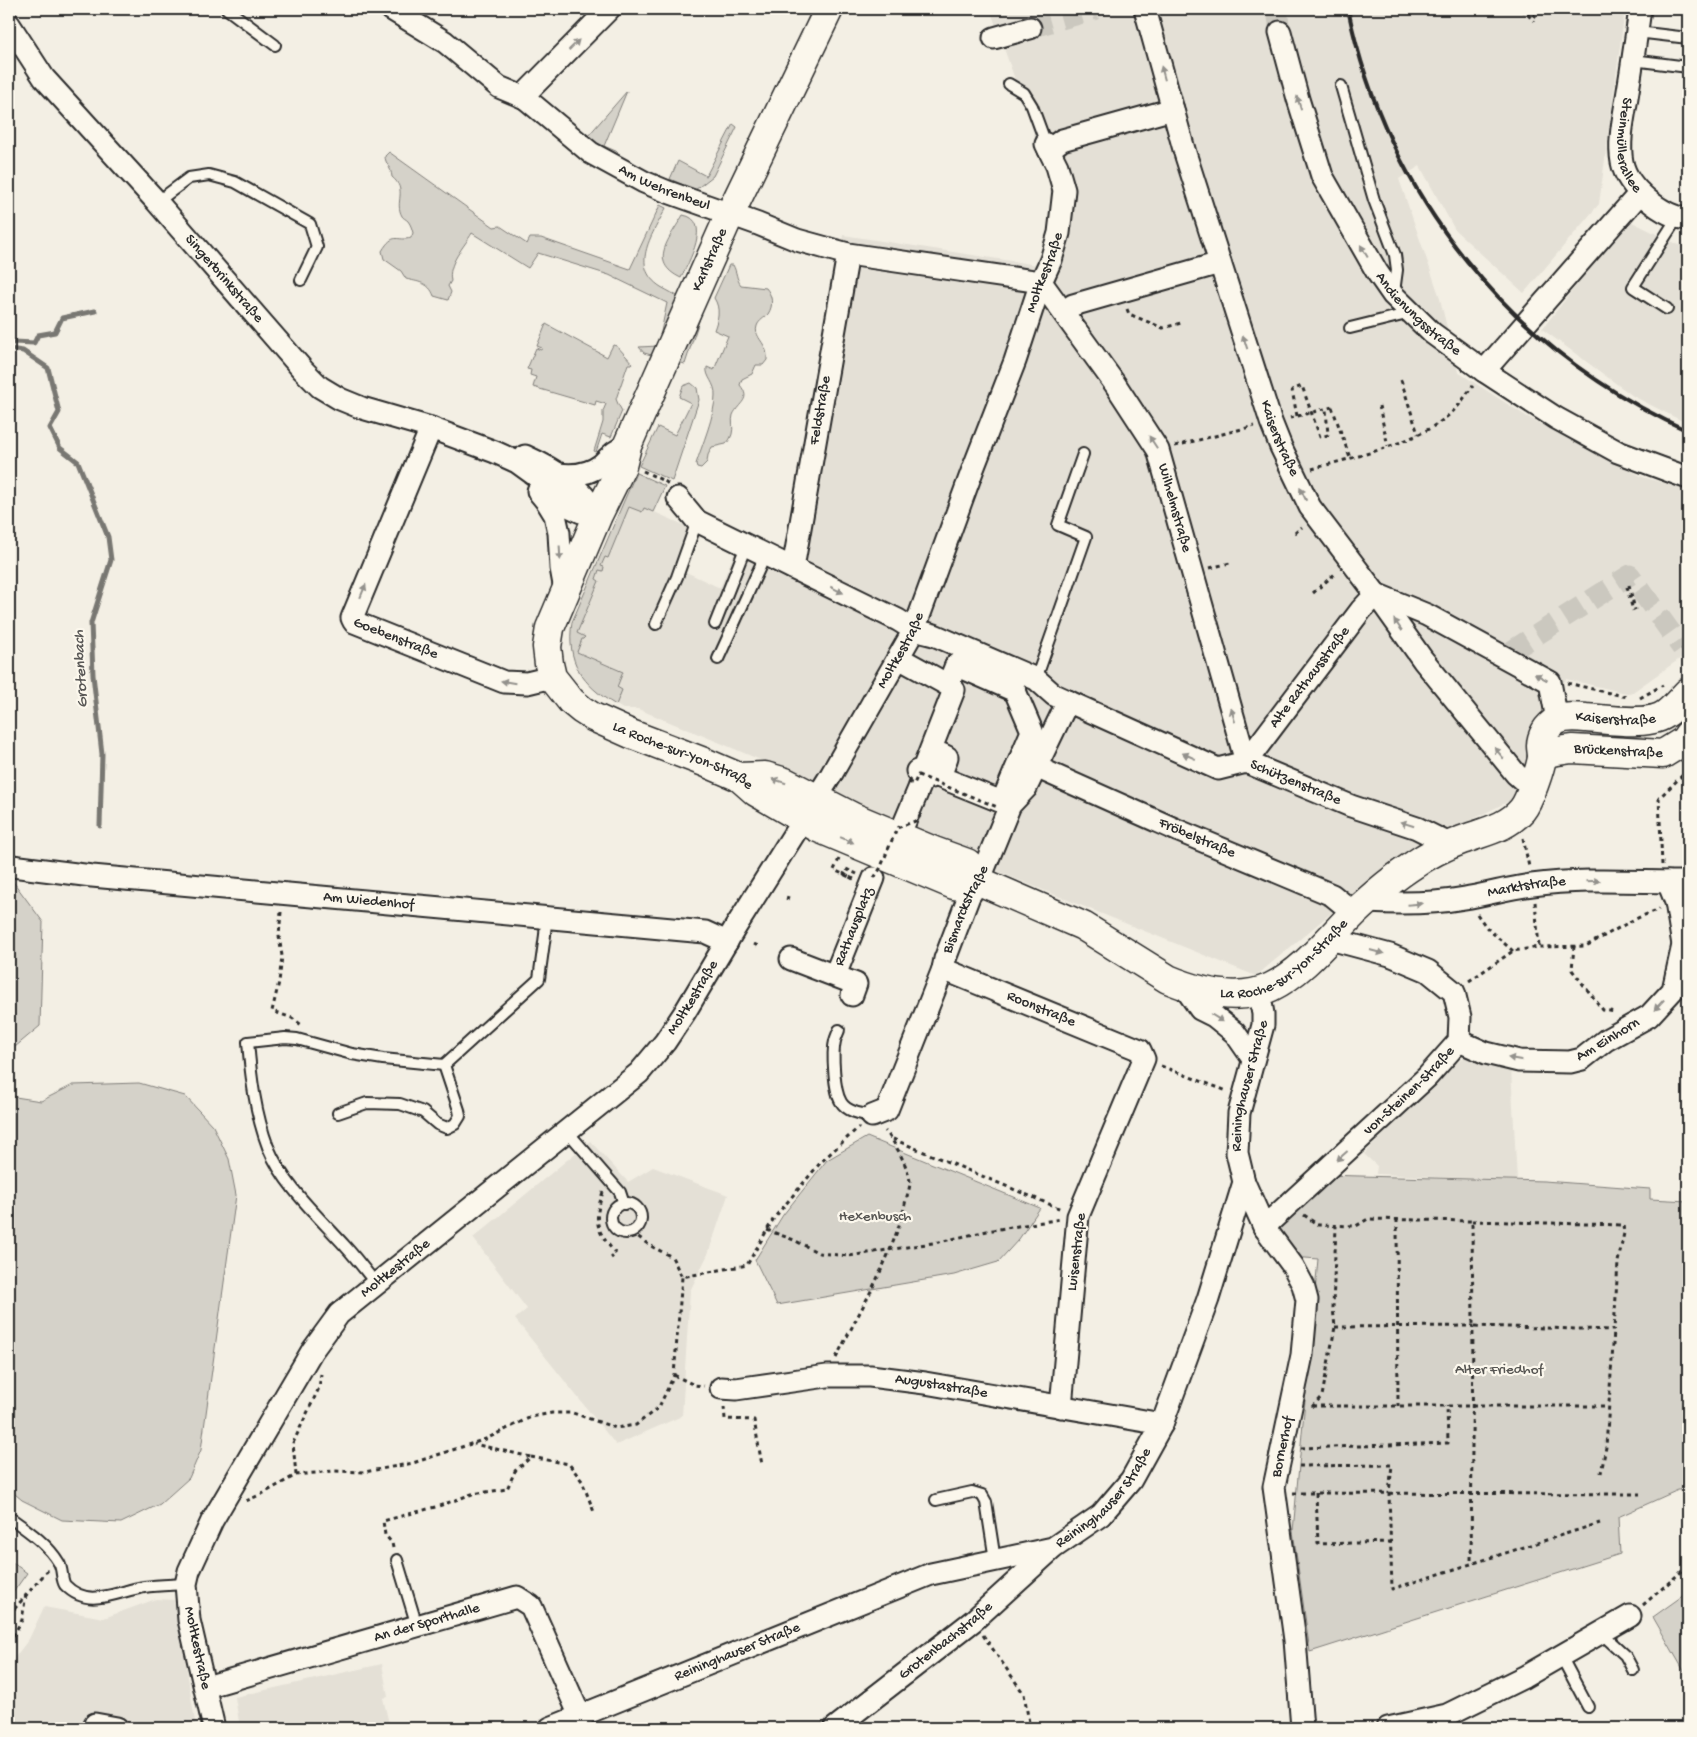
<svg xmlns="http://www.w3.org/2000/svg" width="1697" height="1737" font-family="'Gochi Hand',sans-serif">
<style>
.built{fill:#e4e0d6}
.green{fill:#d5d2c9;stroke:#807e7a}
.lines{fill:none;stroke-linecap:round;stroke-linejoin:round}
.stream{stroke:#787772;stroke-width:5}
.street-tunnel{stroke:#cbc8bf;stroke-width:21;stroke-dasharray:21 11;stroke-linecap:butt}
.lane-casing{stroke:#2b2b2b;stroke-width:14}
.street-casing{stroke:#2b2b2b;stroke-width:25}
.secondary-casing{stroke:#2b2b2b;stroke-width:31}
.path{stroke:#2b2b2b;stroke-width:3;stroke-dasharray:4 4;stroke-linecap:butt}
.lane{stroke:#fbf7ec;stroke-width:10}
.street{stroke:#fbf7ec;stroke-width:21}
.secondary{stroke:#fbf7ec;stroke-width:28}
.rail{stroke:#2b2b2b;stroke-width:4}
.path-bridge{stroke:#2b2b2b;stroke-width:3;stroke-dasharray:4 4;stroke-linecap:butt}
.oneway{fill:#93918c}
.labels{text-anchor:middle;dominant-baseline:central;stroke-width:4.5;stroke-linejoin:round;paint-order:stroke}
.street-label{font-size:15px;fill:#2b2b2b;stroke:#fbf7ec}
.park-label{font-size:15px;fill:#565552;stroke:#fbf7ec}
.water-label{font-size:16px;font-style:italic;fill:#585755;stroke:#fbf7ec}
</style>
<rect width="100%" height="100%" fill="#f3efe4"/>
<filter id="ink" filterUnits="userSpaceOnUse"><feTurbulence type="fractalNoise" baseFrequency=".02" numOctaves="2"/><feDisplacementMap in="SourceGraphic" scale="10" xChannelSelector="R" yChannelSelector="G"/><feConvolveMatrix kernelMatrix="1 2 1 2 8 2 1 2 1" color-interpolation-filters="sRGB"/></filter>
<g filter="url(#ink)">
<g class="built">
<polygon points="990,9 1625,9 1599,204 1524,293 1455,230 1420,166 1399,179 1439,295 1458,372 1526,416 1643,477 1688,490 1688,653 1630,694 1566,679 1513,799 1398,857 1256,976 1001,873 970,853 860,807 853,799 718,742 638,709 623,709 598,694 578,671 573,659 571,629 572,622 625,499 702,533 686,572 720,588 736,549 783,570 843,235 1037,265 1050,226 1050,178"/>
<polygon points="1628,220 1679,245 1688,244 1688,424 1633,396 1542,329"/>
<polygon points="1467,1056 1511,1069 1517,1181 1376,1174 1377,1166 1364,1154 1419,1099 1420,1094 1449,1068"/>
<polygon points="590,1141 628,1182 653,1167 728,1195 708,1254 690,1291 682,1416 616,1445 515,1319 527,1309 473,1238"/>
<polygon points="156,1599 176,1600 196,1728 9,1728 9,1665 29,1639 44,1607 104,1618"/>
<polygon points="382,1664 388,1697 383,1698 390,1728 240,1728 235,1697"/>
</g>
<g class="green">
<polygon points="627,91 604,146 618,152 616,155 594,144 588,136"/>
<polygon points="733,124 737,127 713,176 695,190 670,179 678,161 706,176"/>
<path d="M389,152L494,227L500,226L527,244L530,238H541L630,269L660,205L666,208C654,232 628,266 661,287C675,295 689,301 700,313V318L685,364L644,353L639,347L658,346L667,303L609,275L538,253L528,268L472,233C464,247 447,264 451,281L448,286L451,292L448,300L434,296C429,282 418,282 406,279L401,271L384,259L382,251C394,231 397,242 411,238L413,233C412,229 411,225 408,221C406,219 403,218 402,216C394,202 408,190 392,177C391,166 385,164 385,156Z"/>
<path d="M683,215C713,220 688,263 681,278C647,262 670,238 683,215Z"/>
<path d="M729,265H733C737,272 736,279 741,285L766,288C772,295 774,305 768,314C765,318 759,320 757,326C754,335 762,340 765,348C767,352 767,355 767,360L763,365H756L752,374L742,379L740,385C752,400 739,402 733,415C731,421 734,428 732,434C731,438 728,442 726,444L712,447L708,455L707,462L701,468L697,467L696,464C702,445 715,415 715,396C716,383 705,377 707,367L714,370L728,336L714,330C718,319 721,309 714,298Z"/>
<polygon points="546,324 607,357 613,345 617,346 633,364 628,364 616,399 618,404 622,411 611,437 602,434 596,452 594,451 603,422 603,411 606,404 596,401 595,405 533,387 536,377 530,375 531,370 527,369 536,348 541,350 542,348 537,346"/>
<polygon points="691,383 697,388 699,400 672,481 639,466 658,427 675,435 691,403 679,397 683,386"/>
<path d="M636,473L665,486L653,512L644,508L642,512L629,507L608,558L605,557L601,566L604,567L603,571L599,570L596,579L599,581L577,633L585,637L583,639H582L577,652L623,672L617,687L622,690L616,705C582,685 566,662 572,622Z"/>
<polygon points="9,876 43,922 40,1026 9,1052"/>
<polygon points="139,1083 185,1096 213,1126 229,1159 236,1195 201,1450 189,1478 160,1504 121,1523 62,1520 22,1500 9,1489 9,1096 41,1101 73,1085"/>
<polygon points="867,1137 1040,1208 1019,1239 998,1262 954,1275 777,1305 755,1260 783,1215 827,1160"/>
<polygon points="1323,1175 1544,1181 1650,1189 1650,1199 1688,1201 1688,1490 1678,1490 1618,1517 1620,1554 1310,1652 1293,1531 1318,1259 1281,1256 1276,1222"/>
<polygon points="9,1560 27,1573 9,1598"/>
<polygon points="1688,1592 1688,1678 1653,1617"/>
</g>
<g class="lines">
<g class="stream">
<polyline points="9,345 14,342 34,343 38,335 55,332 62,318 95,311"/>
<polyline points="9,349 23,351 48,368 59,412 50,428 60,448 78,462 108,537 111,560 91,623 93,675 102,754 100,826"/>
</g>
<g class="street-tunnel">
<polyline points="1277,9 1280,32"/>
<polyline points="1030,28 1096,9"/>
<polyline points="1510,652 1630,575 1682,648"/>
</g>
<g class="lane-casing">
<g id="lane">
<polyline points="227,9 275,45"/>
<polyline points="1637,32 1688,38"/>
<polyline points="1633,60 1688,67"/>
<polyline points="1009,84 1024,93 1032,106 1046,144"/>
<polyline points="1341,86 1374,200 1395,255 1397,270 1394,292"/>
<polyline points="157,202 189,178 209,175 235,182 310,224 317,247 301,280"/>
<polyline points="1667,309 1633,287 1677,218"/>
<polyline points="1350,328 1411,313"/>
<polyline points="656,624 677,577 697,521"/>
<polyline points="715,624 746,546"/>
<polyline points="718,659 765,556"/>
<polyline points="1036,679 1086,537 1058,525 1083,454"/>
<path d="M839,1030C838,1033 836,1037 835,1041C832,1053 834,1091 841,1102C847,1112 861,1114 872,1116"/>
<polyline points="338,1113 367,1103 400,1104 423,1112 437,1124 447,1128 455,1124 460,1116 459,1110 444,1065 539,979 545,935 546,918"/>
<polyline points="567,1131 620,1192 624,1204"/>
<circle cx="626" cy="1218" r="15"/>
<path d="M376,1284C366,1271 356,1258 345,1246C317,1215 284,1186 268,1147C255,1113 251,1077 248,1042L285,1038L297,1039L352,1054L383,1059L444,1065"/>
<polyline points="936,1500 972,1492 982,1495 986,1502 995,1560"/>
<path d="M9,1517C27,1530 48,1544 59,1563C63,1570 61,1579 65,1585C89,1610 117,1591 144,1587C158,1585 172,1585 186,1584"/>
<polyline points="397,1560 417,1626"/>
<polyline points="1601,1633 1625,1655 1633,1670"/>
<polyline points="1561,1656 1588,1707"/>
</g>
</g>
<g class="street-casing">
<g id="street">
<path id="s1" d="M391,9L445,42L499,87L525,98L591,153L644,182L668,192L758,224L797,240L848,254L1041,282"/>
<path id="s2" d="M1145,9L1185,153L1271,422L1281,447L1310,507L1376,594L1423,660L1516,774L1532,788"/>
<path id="s3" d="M1640,9C1636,38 1632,67 1627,97C1624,117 1618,141 1622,162C1627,188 1663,217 1688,219"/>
<path id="s4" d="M9,24L44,78L157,202L303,370L320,387L340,399L362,408L431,428L495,452L517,462L535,475L566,505L581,512L598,515"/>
<path id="s5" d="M1280,32L1298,99L1322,176L1377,272L1393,295L1432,333L1484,371L1556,418L1618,452L1688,478"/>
<polyline points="994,38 1030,28"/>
<polyline points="525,98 529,90 609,9"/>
<polyline points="1049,150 1062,140 1173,109"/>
<path id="s6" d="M1041,282L1115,384L1158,450L1246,762"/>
<polyline points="1064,312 1073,305 1220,263"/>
<polyline points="1484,371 1640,193"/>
<path id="s7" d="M431,428L352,618L354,622L504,682L527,683L552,677"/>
<path d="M525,456C558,471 579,485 598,515"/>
<path d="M558,474C573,476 588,475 601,465C611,456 613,451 627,446"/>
<polyline points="538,491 547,502 555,515 559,533 561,568 565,590"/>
<path id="s8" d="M678,498L697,521L898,620L914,630L934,635L1036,679L1054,695L1218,769L1246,762L1351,806L1417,828L1451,845"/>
<path id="s9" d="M793,568L848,254"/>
<polyline points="899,658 948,685"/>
<polygon points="956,665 1015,691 1032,731 1002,802 940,777 947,757 941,754 932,777 917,771 923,769 954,690 948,685"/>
<path id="s10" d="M1246,762L1361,610L1376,594L1427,615L1550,682L1557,720"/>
<path id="s11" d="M1036,767L1179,831L1332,895L1354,913"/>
<polyline points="899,836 925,774"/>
<path id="s12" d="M9,864L12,866L92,876L705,932L727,942"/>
<polyline points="1668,882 1676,902 1683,945 1688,947"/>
<path id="s13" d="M1366,902C1400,904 1432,904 1465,898C1487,894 1510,888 1532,885C1584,878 1636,882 1688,882"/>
<polyline points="791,959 856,984 852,995"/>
<path id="s14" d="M943,969L1140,1050L1144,1059L1078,1216L1061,1407"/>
<path id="s15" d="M835,975L874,878"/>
<polyline points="1183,985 1200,1009 1214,1016 1235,1033 1253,1059"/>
<polyline points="1459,1041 1486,1053 1519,1061 1570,1062 1582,1059 1606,1040 1649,1016 1673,990 1683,945"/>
<path id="s16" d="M872,1116L887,1110L943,969L945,959L969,896L979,881L1010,805L1026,788L1068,701"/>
<polyline points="1244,1182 1264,1227 1293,1266 1303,1285 1307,1300 1302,1355 1274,1487 1295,1640 1302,1728"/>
<path id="s17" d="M1264,1227L1427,1077L1459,1041L1460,1017L1454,992L1428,971L1390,955L1330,939"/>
<path id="s18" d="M721,1388L736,1389L827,1376H870L925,1383L1162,1424"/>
<path id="s19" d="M206,1687L517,1597L531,1606L580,1716"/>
<polyline points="94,1728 95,1724 117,1728"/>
<path id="s20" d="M214,1728L189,1620L186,1584L189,1571L212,1521L312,1351L339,1314L639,1073L665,1042L685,1012L735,928L831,775L914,630L973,469L1015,361L1041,282L1051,260L1059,233L1064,190L1057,166L1046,144"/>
<path id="s21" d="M550,1728L931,1574L1053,1548L1101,1515L1131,1480L1162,1424L1208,1299L1244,1182L1237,1153L1239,1113L1263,1025V1014L1259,991"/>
<path id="s22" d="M835,1728L973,1621L1052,1549"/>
<polyline points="1388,1728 1447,1715 1524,1677 1630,1616"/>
</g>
</g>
<g class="secondary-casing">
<g id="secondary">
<path id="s23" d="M829,9L730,214L627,446L622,466L598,515L550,628L547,647L549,664L552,677L571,701L582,710L593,717L631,734L704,762L739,777L756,792L818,828L954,885L962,886L979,881L1083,926L1168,979C1199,992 1239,1002 1271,987C1304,971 1328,939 1353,914C1372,896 1393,878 1415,864C1429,854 1446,846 1462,840C1483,832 1507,828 1522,810C1529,802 1541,767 1542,757C1542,753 1541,749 1541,746C1541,736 1547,726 1556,721C1564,716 1576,717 1586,718C1607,719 1650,727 1667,713C1675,707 1681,699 1688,692"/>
<path id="s24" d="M1542,757L1551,752L1572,749L1663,754L1684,741L1688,735"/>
<polyline points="739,777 765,776 785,782 853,817 934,851 967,863 974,869 979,881"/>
</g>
</g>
<g class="path">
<polyline points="1522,9 1534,21"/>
<polyline points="1527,9 1537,18"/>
<polyline points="1127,309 1129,314 1163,328 1181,323"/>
<polyline points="1401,380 1418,434"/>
<polyline points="1379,406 1388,446"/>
<polyline points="1332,407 1350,458"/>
<polyline points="1297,416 1292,390 1302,386 1320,437 1328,435 1326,409"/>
<polyline points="1290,418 1336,406"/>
<polyline points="1175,446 1254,426"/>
<path d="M1312,469C1354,457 1419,443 1451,413C1460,406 1466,394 1473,386"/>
<polyline points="643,471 666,482 668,484"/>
<polyline points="1295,533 1302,527"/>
<polyline points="1210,568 1230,563"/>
<polyline points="1629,585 1635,610"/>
<polyline points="1627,587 1633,611"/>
<polyline points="1313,593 1337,572"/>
<polyline points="1682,648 1688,655"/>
<polyline points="1567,683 1627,697"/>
<polyline points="1640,698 1663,685"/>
<polyline points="1523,838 1529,867"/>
<polyline points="839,859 834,870 854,879"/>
<polyline points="1662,865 1659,798 1688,770"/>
<polyline points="853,879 844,874 846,869 857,874"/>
<polyline points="787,900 788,896"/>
<polyline points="1535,902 1539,947"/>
<polyline points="281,912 279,936 282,956 279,982 272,1011 292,1018 303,1026"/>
<polyline points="1477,914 1487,928 1513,951"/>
<polyline points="754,944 758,946"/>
<polyline points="1574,946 1572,970 1603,1010 1616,1012"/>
<polyline points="1469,981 1513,951 1539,947 1586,946 1633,920 1659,909"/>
<polyline points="1161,1066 1227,1091"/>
<polyline points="893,1139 1061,1209"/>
<path d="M603,1192C593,1223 596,1230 616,1254L611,1258"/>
<polyline points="1304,1215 1318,1225 1356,1226 1368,1219 1472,1221 1473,1326 1614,1330 1606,1447 1601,1473"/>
<polyline points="1397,1219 1398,1406"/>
<polyline points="1472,1221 1623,1225 1624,1233 1618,1262 1614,1330"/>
<polyline points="767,1230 794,1240 819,1253 849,1256 939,1242 987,1231 1061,1219"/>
<polyline points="632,1232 649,1245 672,1257 682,1277"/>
<polyline points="1335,1327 1473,1326 1471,1564"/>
<path d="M836,1358C861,1308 892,1259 905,1204C906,1198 910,1189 910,1182C909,1169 894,1140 885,1131"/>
<polyline points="674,1375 694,1385 704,1386"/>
<polyline points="1312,1406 1608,1406"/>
<polyline points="724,1407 725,1419 754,1420 762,1465"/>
<polyline points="1312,1407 1322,1396 1335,1327 1333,1308 1336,1226"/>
<polyline points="1301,1448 1448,1443 1447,1405"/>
<polyline points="531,1457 569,1464 582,1481 594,1512"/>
<polyline points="1299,1466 1392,1465 1389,1493 1392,1589 1600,1523"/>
<polyline points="296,1475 293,1443 319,1388 321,1374"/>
<polyline points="1293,1493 1640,1494"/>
<polyline points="1316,1493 1318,1544 1391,1542"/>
<polyline points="246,1501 264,1493 296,1475 333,1471 365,1472 413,1463 486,1439 531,1417 552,1413 573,1413 616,1428 636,1425 659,1407 674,1375 682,1277 747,1265 774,1218 821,1162 859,1127"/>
<polyline points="393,1548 392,1543 385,1535 383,1521 439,1506 472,1494 507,1489 515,1471 531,1457 474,1444"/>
<polyline points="1643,1605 1688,1566"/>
<polyline points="9,1615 48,1570"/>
<polyline points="983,1635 1024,1694 1030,1728"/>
<polyline points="9,1643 22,1620 26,1594"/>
</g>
<use href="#lane" class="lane"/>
<use href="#street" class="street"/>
<use href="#secondary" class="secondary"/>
<path class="rail" d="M1348,9C1387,198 1513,352 1688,431"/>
<g class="path-bridge">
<polyline points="908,782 914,784 918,775 997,807"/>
<polyline points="874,878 880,869 897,828 918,820 922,811"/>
</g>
</g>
<defs><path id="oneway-solid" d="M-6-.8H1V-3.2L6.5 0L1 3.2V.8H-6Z" transform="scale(1.25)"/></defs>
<g class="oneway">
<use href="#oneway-solid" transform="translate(574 45) rotate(-45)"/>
<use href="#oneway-solid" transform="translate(1163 73) rotate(-105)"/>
<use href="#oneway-solid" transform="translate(1299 103) rotate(-107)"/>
<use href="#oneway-solid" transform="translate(1364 251) rotate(-120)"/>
<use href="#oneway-solid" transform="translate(1245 342) rotate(-108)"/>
<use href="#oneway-solid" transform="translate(1153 442) rotate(-123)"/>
<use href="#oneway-solid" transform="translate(1303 494) rotate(-116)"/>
<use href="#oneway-solid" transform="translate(560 553) rotate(87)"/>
<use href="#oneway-solid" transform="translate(837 590) rotate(26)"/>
<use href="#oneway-solid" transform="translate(363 591) rotate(-68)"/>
<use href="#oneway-solid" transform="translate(1398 625) rotate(-125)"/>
<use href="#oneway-solid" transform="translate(1541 677) rotate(-152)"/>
<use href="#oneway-solid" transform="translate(508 682) rotate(-171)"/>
<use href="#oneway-solid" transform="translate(1233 715) rotate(-106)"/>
<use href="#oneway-solid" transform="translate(1499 753) rotate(-130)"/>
<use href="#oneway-solid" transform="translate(1189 756) rotate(-156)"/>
<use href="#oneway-solid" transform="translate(779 781) rotate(-162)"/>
<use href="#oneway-solid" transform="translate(1407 824) rotate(-162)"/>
<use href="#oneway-solid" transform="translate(847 840) rotate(23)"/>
<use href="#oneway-solid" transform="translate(1593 881) rotate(-2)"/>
<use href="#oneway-solid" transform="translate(1415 904) rotate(-5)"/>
<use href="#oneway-solid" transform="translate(1377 952) rotate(15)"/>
<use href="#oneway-solid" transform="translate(1659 1005) rotate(133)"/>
<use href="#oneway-solid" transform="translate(1217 1018) rotate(32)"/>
<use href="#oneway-solid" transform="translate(1515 1059) rotate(-171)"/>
<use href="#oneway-solid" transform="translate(1342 1156) rotate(138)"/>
</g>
</g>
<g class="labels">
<g class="street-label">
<text stroke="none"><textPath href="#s3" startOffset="139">Steinmüllerallee</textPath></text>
<text stroke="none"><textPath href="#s1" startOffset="329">Am Wehrenbeul</textPath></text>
<text transform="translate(710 260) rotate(-66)">Karlstraße</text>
<text stroke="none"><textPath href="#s20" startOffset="1746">Moltkestraße</textPath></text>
<text stroke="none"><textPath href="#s4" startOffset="334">Singerbrinkstraße</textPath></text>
<text stroke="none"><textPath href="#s5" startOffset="320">Andienungsstraße</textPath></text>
<text stroke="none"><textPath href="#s9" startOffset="160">Feldstraße</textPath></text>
<text stroke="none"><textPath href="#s2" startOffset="450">Kaiserstraße</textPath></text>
<text stroke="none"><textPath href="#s6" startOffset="265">Wilhelmstraße</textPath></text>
<text stroke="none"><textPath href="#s7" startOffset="255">Goebenstraße</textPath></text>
<text stroke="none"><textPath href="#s20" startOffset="1341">Moltkestraße</textPath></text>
<text stroke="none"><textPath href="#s10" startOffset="106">Alte Rathausstraße</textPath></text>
<text stroke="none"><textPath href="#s23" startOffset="2002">Kaiserstraße</textPath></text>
<text stroke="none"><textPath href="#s24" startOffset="78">Brückenstraße</textPath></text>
<text stroke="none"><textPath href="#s23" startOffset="885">La Roche-sur-Yon-Straße</textPath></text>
<text stroke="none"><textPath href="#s8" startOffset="691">Schützenstraße</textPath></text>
<text stroke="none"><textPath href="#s11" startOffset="176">Fröbelstraße</textPath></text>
<text stroke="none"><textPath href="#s13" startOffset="162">Marktstraße</textPath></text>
<text stroke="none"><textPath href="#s12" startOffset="362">Am Wiedenhof</textPath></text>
<text stroke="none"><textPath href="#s16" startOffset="232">Bismarckstraße</textPath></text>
<text stroke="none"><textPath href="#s15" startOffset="52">Rathausplatz</textPath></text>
<text stroke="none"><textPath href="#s23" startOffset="1556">La Roche-sur-Yon-Straße</textPath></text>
<text stroke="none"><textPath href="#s20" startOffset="936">Moltkestraße</textPath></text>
<text stroke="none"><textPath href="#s14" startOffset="106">Roonstraße</textPath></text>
<text transform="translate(1608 1040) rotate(-31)">Am Einhorn</text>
<text stroke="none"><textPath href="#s21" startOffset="1058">Reininghauser Straße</textPath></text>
<text stroke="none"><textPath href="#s17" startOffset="199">von-Steinen-Straße</textPath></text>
<text transform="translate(1077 1252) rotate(-83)">Luisenstraße</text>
<text stroke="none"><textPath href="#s20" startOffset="531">Moltkestraße</textPath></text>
<text stroke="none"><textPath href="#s18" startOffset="222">Augustastraße</textPath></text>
<text transform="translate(1283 1447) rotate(-78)">Bornerhof</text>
<text stroke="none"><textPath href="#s21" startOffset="608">Reininghauser Straße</textPath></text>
<text stroke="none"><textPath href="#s19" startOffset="230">An der Sporthalle</textPath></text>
<text stroke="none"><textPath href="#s22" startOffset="141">Grotenbachstraße</textPath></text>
<text transform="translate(197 1648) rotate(78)">Moltkestraße</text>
<text stroke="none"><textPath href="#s21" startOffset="202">Reininghauser Straße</textPath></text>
</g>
<g class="park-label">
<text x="875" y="1217">Hexenbusch</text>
<text x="1499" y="1370">Alter Friedhof</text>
</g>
<g class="water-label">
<text transform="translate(82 669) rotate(-93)">Grotenbach</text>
</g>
</g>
<rect width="1697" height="1737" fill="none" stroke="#fbf7ec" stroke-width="30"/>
<rect x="15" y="15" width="1667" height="1707" fill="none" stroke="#2b2b2b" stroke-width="2" filter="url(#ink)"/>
</svg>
